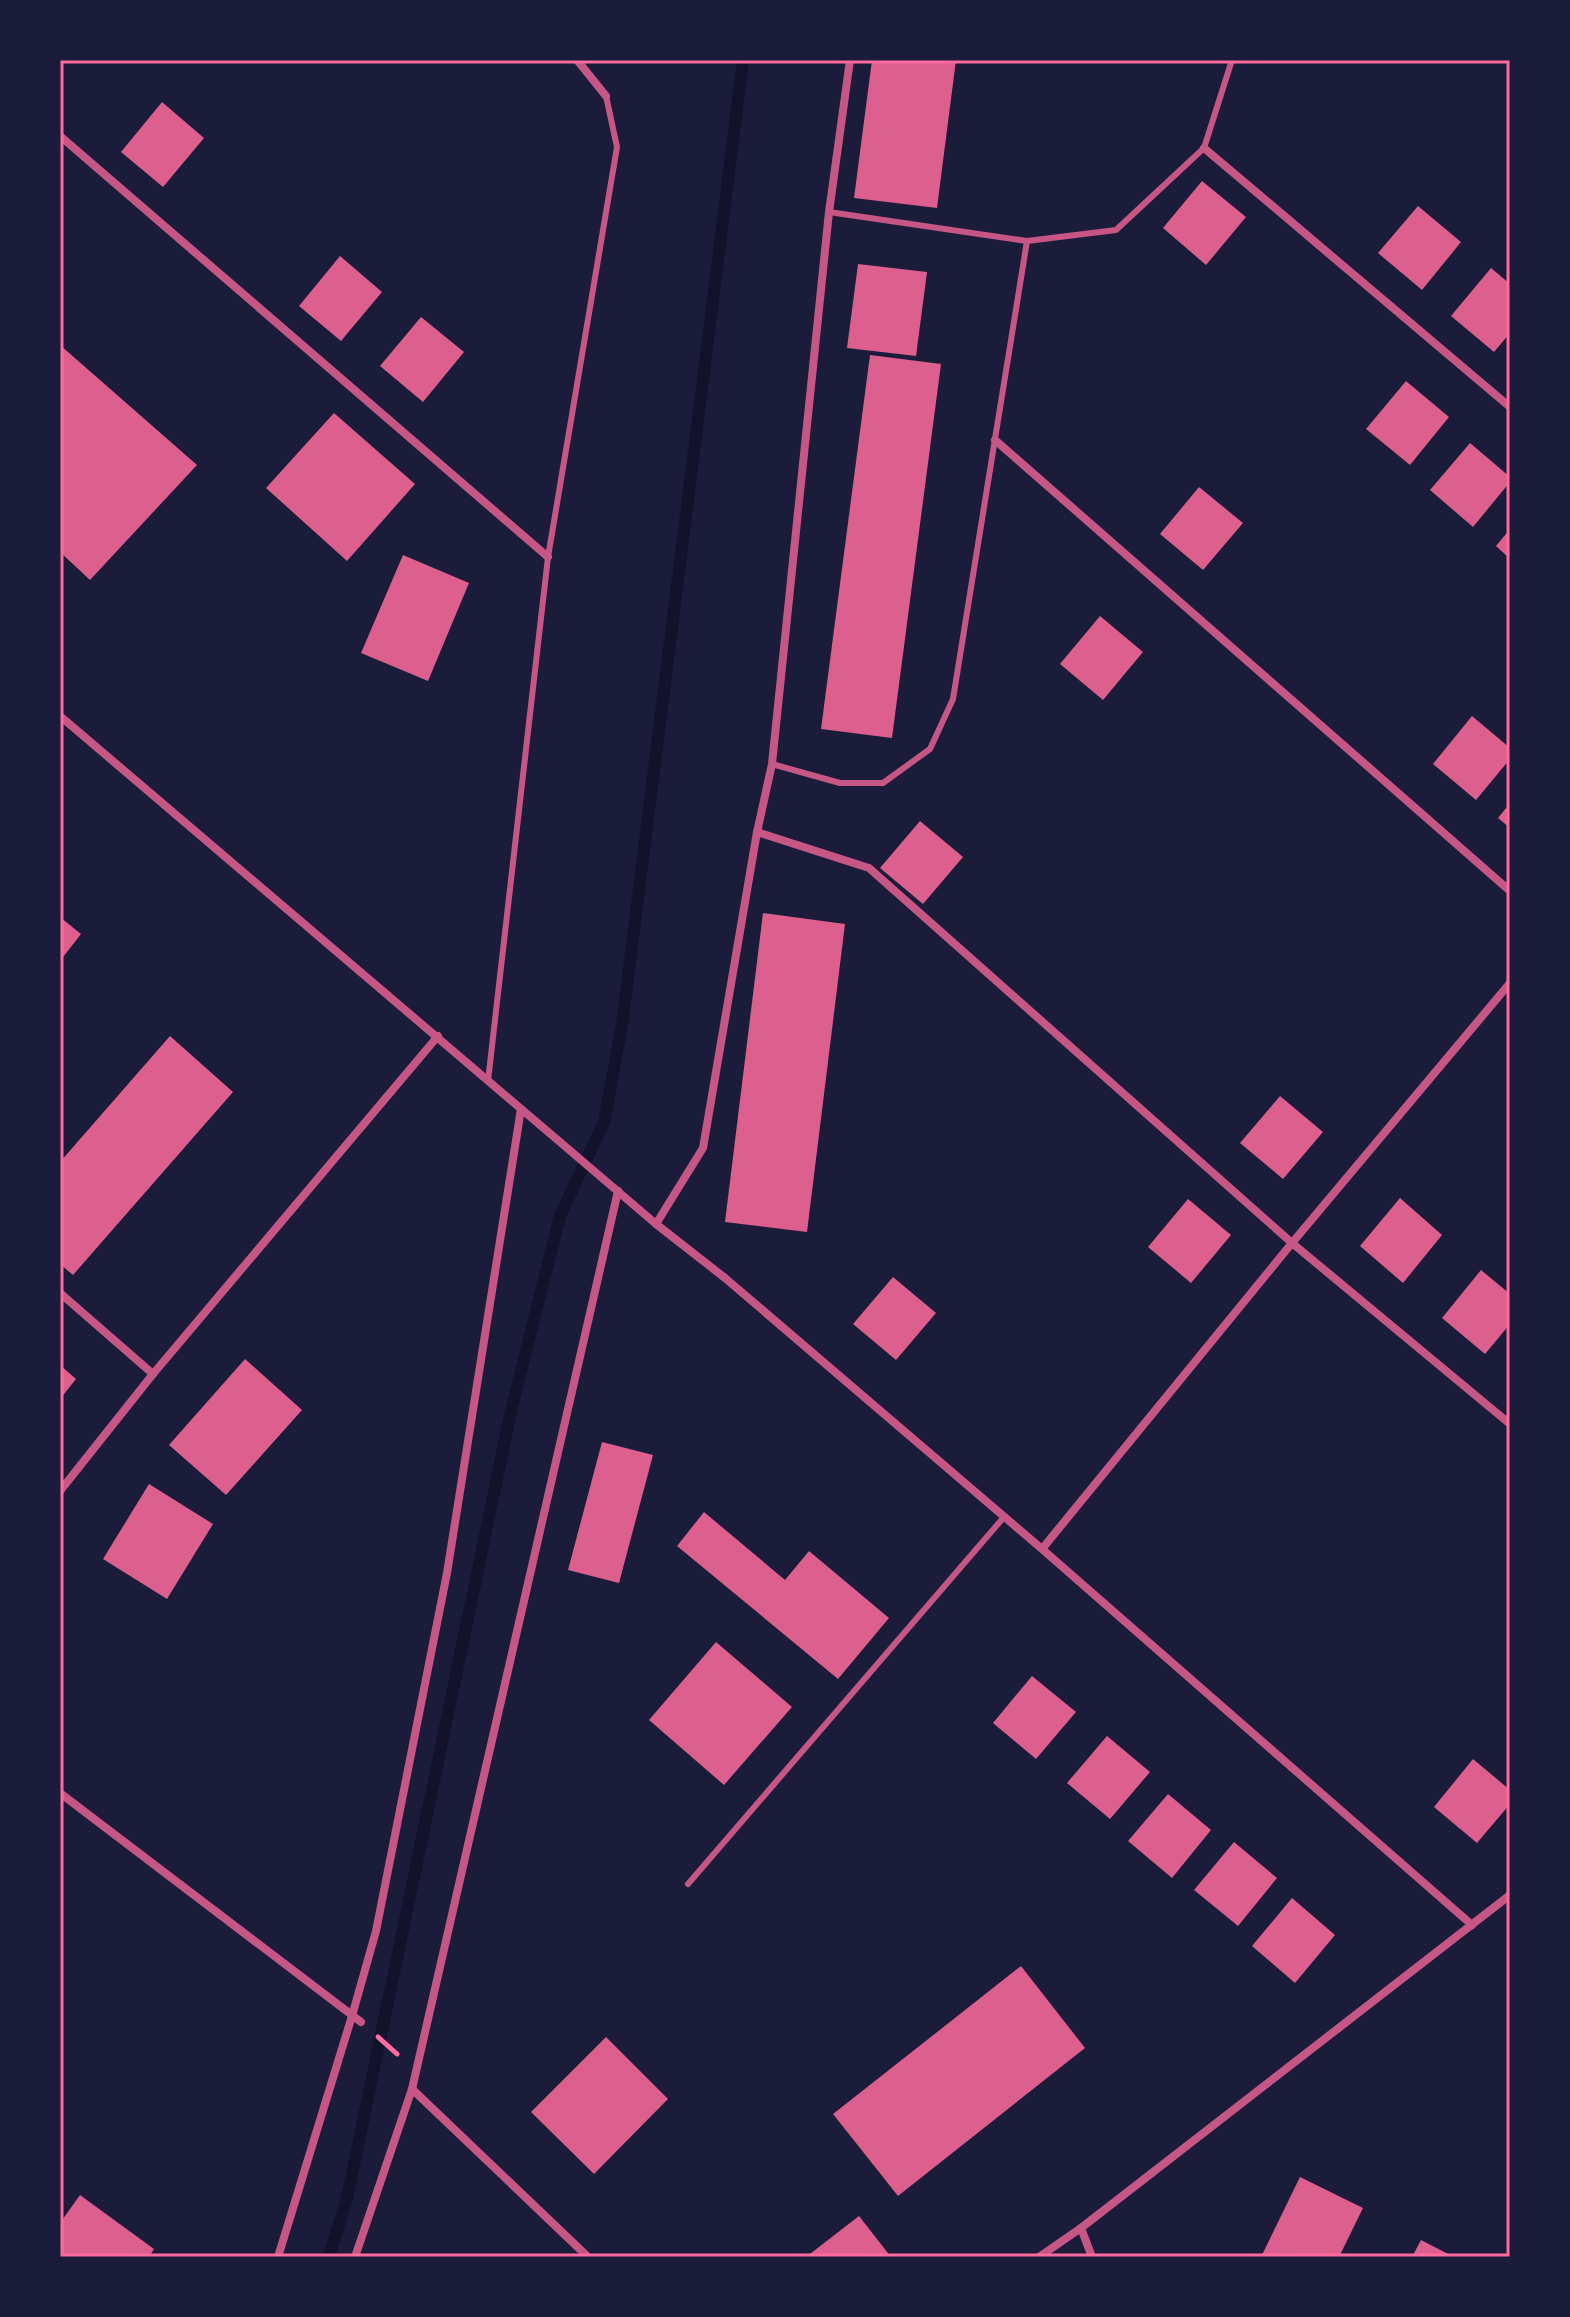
<svg xmlns="http://www.w3.org/2000/svg" width="1570" height="2317" font-family="Mulish,sans-serif">
<style>
.lines{fill:none;stroke-linecap:round;stroke-linejoin:round}
.stream{stroke:#12122b;stroke-width:12}
.building{fill:#dd5f8e}
.path{stroke:#ff6b9d;stroke-width:5}
.service{stroke:#c65784;stroke-width:6}
.minor{stroke:#c65784;stroke-width:8}
.neatline{fill:none;stroke:#ff6b9d;stroke-width:3}
</style>
<rect width="100%" height="100%" fill="#1b1b3a"/>
<g class="lines">
<polyline class="stream" points="329,2257 347,2198 511,1411 560,1216 604,1122 622,1025 743,60"/>
</g>
<g class="building">
<polygon points="872,60 956,60 937,208 854,198"/>
<polygon points="162,102 204,138 163,187 121,152"/>
<polygon points="1202,181 1246,217 1206,265 1163,228"/>
<polygon points="1418,206 1461,242 1422,290 1378,253"/>
<polygon points="340,256 382,292 341,341 299,306"/>
<polygon points="858,264 927,272 916,356 847,348"/>
<polygon points="1491,268 1510,284 1510,333 1494,352 1451,316"/>
<polygon points="421,317 464,352 423,402 380,366"/>
<polygon points="60,345 197,465 90,580 60,552"/>
<polygon points="870,355 941,364 892,738 821,729"/>
<polygon points="1406,381 1449,417 1410,465 1366,429"/>
<polygon points="334,413 415,484 347,561 266,488"/>
<polygon points="1470,443 1510,477 1510,482 1473,527 1430,490"/>
<polygon points="1199,487 1243,523 1203,570 1160,534"/>
<polygon points="1510,529 1510,559 1496,546"/>
<polygon points="403,555 469,583 428,681 361,653"/>
<polygon points="1100,616 1143,652 1103,700 1060,664"/>
<polygon points="1472,716 1510,748 1510,759 1476,800 1433,764"/>
<polygon points="1510,803 1510,828 1498,818"/>
<polygon points="920,821 963,857 923,904 880,868"/>
<polygon points="763,913 845,924 807,1232 725,1222"/>
<polygon points="60,917 81,934 60,961"/>
<polygon points="170,1036 233,1092 73,1275 60,1264 60,1162"/>
<polygon points="1280,1096 1323,1132 1283,1179 1240,1143"/>
<polygon points="1400,1198 1442,1235 1403,1283 1360,1246"/>
<polygon points="1188,1199 1231,1235 1191,1283 1148,1247"/>
<polygon points="1481,1270 1510,1294 1510,1324 1485,1354 1442,1318"/>
<polygon points="893,1277 936,1313 896,1360 853,1324"/>
<polygon points="245,1359 302,1410 226,1495 169,1445"/>
<polygon points="60,1365 76,1379 60,1399"/>
<polygon points="602,1442 653,1455 619,1583 568,1570"/>
<polygon points="149,1484 213,1524 167,1599 103,1559"/>
<polygon points="704,1512 785,1580 809,1551 889,1618 838,1679 677,1546"/>
<polygon points="716,1642 792,1707 724,1785 649,1720"/>
<polygon points="1032,1676 1076,1712 1036,1759 993,1723"/>
<polygon points="1107,1736 1150,1772 1110,1819 1067,1783"/>
<polygon points="1473,1759 1510,1790 1510,1804 1477,1843 1434,1807"/>
<polygon points="1168,1794 1211,1830 1172,1878 1128,1841"/>
<polygon points="1234,1842 1277,1878 1238,1926 1194,1890"/>
<polygon points="1292,1898 1335,1935 1295,1983 1252,1946"/>
<polygon points="1021,1966 1085,2048 898,2196 833,2114"/>
<polygon points="606,2037 668,2099 594,2174 531,2112"/>
<polygon points="1300,2177 1363,2208 1339,2257 1261,2257"/>
<polygon points="80,2195 154,2249 149,2257 67,2257 60,2252 60,2223"/>
<polygon points="859,2216 891,2257 806,2257"/>
<polygon points="1421,2240 1454,2257 1412,2257"/>
</g>
<g class="lines">
<polyline class="path" points="378,2037 397,2054"/>
<g class="service">
<polyline points="1027,241 1116,230 1204,148 1232,60"/>
<polyline points="772,764 840,783 883,783 930,749 953,699 1027,241 829,212"/>
<polyline points="488,1081 548,557 617,147 606,96"/>
<polyline points="688,1884 1004,1517"/>
</g>
<g class="minor">
<polyline points="577,60 606,96"/>
<polyline points="60,136 548,557"/>
<polyline points="1204,148 1510,407"/>
<polyline points="995,440 1510,891"/>
<polyline points="60,716 560,1142 656,1224 725,1278 1042,1549 1472,1925"/>
<polyline points="757,832 869,868 1292,1243 1510,1424"/>
<polyline points="656,1224 703,1148 757,832 772,764 829,212 850,60"/>
<polyline points="60,1293 153,1374"/>
<polyline points="60,1491 153,1374 438,1036"/>
<polyline points="1042,1549 1292,1243 1510,983"/>
<polyline points="60,1793 361,2022"/>
<polyline points="412,2089 588,2257"/>
<polyline points="1081,2228 1092,2257"/>
<polyline points="278,2257 352,2016 376,1931 447,1573 521,1109"/>
<polyline points="355,2257 412,2089 618,1191"/>
<polyline points="1039,2257 1081,2228 1510,1895"/>
</g>
</g>
<rect width="1570" height="2317" fill="none" stroke="#1b1b3a" stroke-width="124"/>
<rect x="62" y="62" width="1446" height="2193" class="neatline"/>
</svg>
